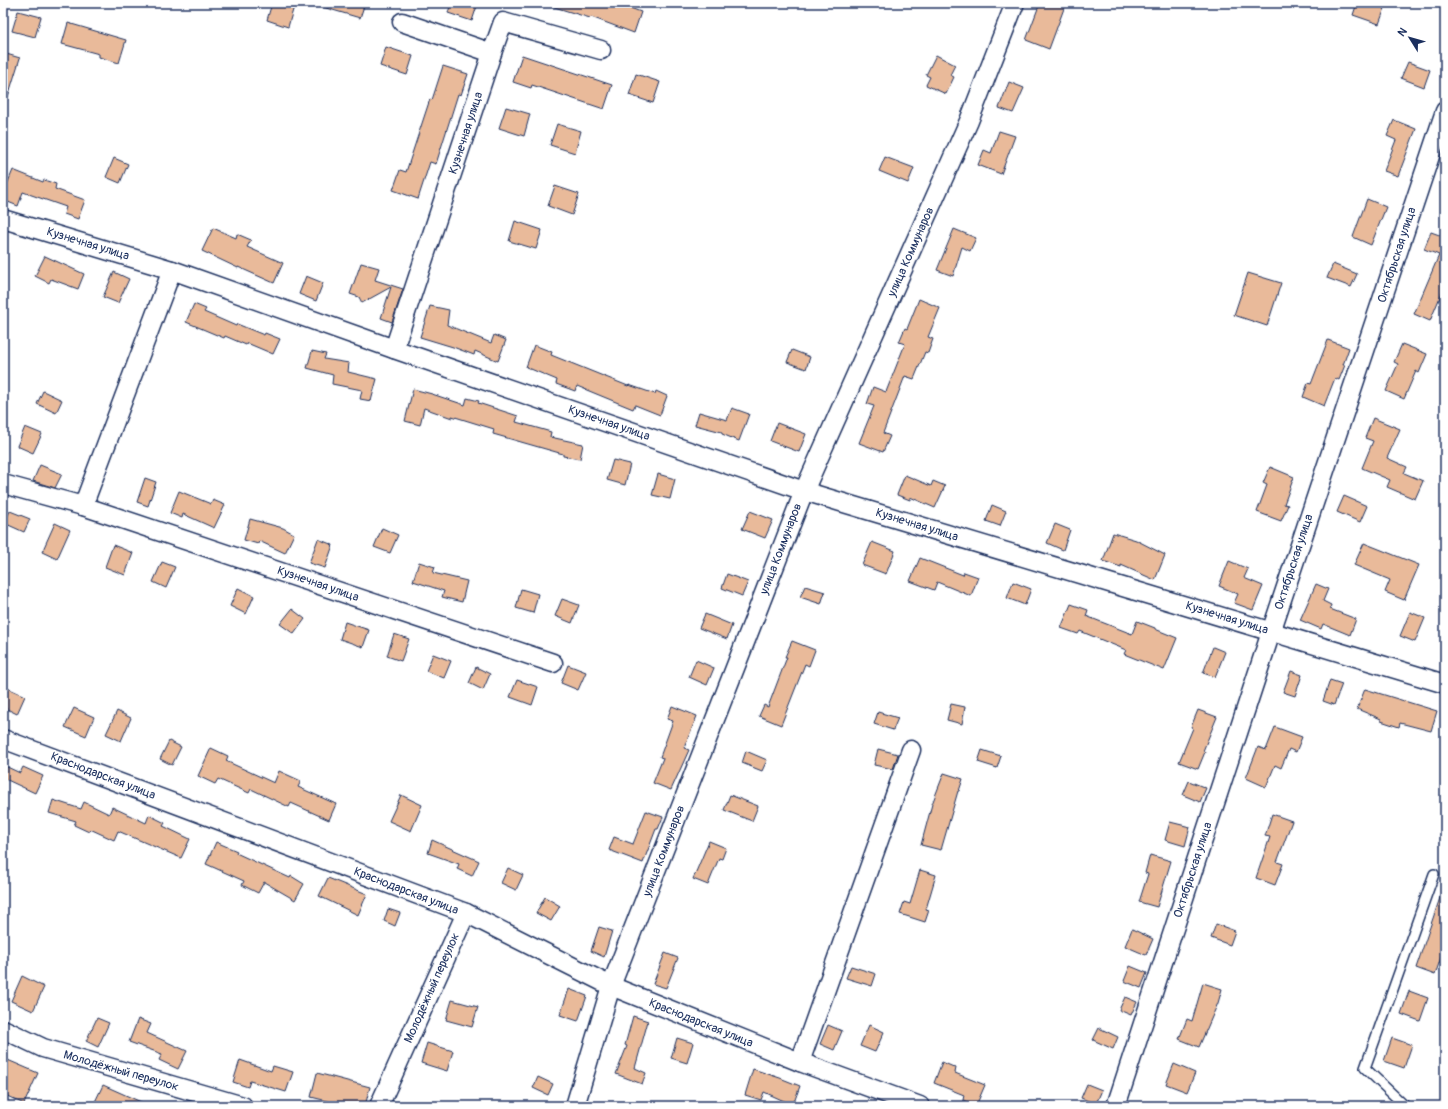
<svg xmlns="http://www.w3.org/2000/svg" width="1448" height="1109" font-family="Pangolin,sans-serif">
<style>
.building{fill:#e9ba9a;stroke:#1b2f5e}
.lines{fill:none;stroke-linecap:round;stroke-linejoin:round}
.service-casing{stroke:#1b2f5e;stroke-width:12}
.minor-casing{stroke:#1b2f5e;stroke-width:21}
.service{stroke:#fff;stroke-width:9}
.minor{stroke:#fff;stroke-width:18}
.labels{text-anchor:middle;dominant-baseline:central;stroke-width:3.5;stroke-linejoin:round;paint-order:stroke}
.street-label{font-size:12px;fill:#1b2f5e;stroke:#fff}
</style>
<rect width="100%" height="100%" fill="#fff"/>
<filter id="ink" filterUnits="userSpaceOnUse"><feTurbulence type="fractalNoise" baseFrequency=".025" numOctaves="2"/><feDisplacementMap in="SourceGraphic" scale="8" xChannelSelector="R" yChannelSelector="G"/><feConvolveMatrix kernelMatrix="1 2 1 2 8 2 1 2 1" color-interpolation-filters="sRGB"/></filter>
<g filter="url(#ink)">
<g class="building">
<polygon points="272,3 295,3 288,27 267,20"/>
<polygon points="320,3 365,3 360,18 319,6"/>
<polygon points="451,3 478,3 472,21 448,13"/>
<polygon points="552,3 617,3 641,12 634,33 591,17 590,18 551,6"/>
<polygon points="1040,3 1066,3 1049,49 1026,40"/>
<polygon points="1357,3 1371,3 1385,8 1379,24 1353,15"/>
<polygon points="18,11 41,17 35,37 12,31"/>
<polygon points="68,23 126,40 119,63 99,57 99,54 62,44"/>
<polygon points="386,47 413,56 407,75 380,66"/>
<polygon points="3,53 20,58 6,103 3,102"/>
<polygon points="522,55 612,85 604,109 532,85 531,88 513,82"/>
<polygon points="936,55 955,65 950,75 954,77 946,94 926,85 930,77 926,75"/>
<polygon points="1408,62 1430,70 1424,87 1401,78"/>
<polygon points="443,66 468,74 461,95 458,94 436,164 430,162 418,199 393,190 400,170 406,172 430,99 432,100"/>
<polygon points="636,74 660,82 653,103 629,95"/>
<polygon points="1009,82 1024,88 1013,113 999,108"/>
<polygon points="506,107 530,114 524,136 499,128"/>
<polygon points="1394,120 1416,129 1398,176 1384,171 1396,140 1387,136"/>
<polygon points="557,124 581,131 575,153 550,145"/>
<polygon points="999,131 1015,136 1001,174 978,165 984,150 991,153"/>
<polygon points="885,157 914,168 908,183 879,171"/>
<polygon points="114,158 128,164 120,183 106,177"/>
<polygon points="13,170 43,182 44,180 56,184 55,189 85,200 78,219 64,214 66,207 23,192 18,206 3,200 3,194"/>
<polygon points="555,186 579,194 572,215 548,206"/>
<polygon points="1367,199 1386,207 1371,245 1353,237"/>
<polygon points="515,221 542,230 536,249 509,241"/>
<polygon points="213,228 236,238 237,234 251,240 247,247 283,263 274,283 238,267 238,268 202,251"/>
<polygon points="954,229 976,238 970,251 962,247 953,276 937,270"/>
<polygon points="1431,232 1445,237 1445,285 1430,321 1414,314 1439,255 1424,249"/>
<polygon points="45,256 84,274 78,289 51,279 49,283 35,276"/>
<polygon points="361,263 379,268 375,280 403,289 392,322 381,318 391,287 362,303 359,297 350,294"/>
<polygon points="1333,264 1357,274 1351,287 1327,278"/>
<polygon points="114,272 129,279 118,303 103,297"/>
<polygon points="1248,273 1281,283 1267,326 1234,315"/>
<polygon points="306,276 323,283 316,301 299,294"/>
<polygon points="919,299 940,308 928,337 933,339 928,353 925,352 914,379 905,376 883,433 890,436 883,452 859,443 874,406 867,404 873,387 886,392 905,344 899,342 905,328 907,329"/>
<polygon points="194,304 206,309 204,312 236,326 237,324 264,335 265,333 280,339 273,354 247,343 246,345 225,336 224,338 186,322"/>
<polygon points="430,306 449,310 447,325 491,343 494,335 506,340 498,361 475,351 474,355 453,347 420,337"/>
<polygon points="1328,340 1349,348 1343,365 1345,365 1339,380 1335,378 1324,406 1303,397 1308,383 1311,384"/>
<polygon points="1402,344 1427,354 1419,373 1416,371 1404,399 1386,391 1398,364 1394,362"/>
<polygon points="534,345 552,352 551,355 628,386 629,385 655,394 656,391 667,396 660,415 635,405 633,409 577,386 575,391 556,384 557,380 526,367"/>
<polygon points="792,350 810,357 806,369 787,362"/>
<polygon points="312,351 326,354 324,359 349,363 348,372 377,379 371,401 360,399 362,390 332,384 333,375 307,368"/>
<polygon points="413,389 432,394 465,405 467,398 479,401 478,403 518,416 516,422 551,432 550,437 583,444 580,459 563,456 563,454 493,434 494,429 452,416 452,418 424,408 420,425 405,421"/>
<polygon points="43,391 62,400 56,413 37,404"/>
<polygon points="732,408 749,414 739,441 722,434 722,432 695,425 699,412 727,420"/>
<polygon points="1373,418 1400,429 1387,458 1407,467 1404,473 1423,481 1415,499 1387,487 1390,480 1362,468 1373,441 1365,438"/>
<polygon points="777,423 806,434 799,452 770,441"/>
<polygon points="25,427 42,434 33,453 17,446"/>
<polygon points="613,460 630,464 625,485 607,480"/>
<polygon points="40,465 62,474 55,488 33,481"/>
<polygon points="1270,467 1294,477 1284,504 1288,505 1281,521 1257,512 1267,485 1263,483"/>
<polygon points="658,474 675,479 670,499 652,495"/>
<polygon points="905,475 931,486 933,481 945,486 935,508 910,497 910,500 897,495"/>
<polygon points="145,478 156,482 148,506 137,502"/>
<polygon points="179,491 211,504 213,500 225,505 214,528 183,514 182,518 170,513"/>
<polygon points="1344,496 1367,506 1360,522 1337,512"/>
<polygon points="992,505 1006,511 1000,526 986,521"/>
<polygon points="10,511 30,519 24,532 4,523"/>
<polygon points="750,511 773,520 765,538 742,529"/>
<polygon points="250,519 283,528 294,534 285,553 259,541 258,544 244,540"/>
<polygon points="55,523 70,530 57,559 42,552"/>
<polygon points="1055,524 1070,530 1063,550 1047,543"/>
<polygon points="382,528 398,535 390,553 374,547"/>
<polygon points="1113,533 1136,540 1165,555 1155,580 1121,565 1121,567 1103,561"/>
<polygon points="318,539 333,545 325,568 309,563"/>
<polygon points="872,542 895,551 886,574 862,565"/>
<polygon points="1364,543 1419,565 1404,600 1385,592 1390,580 1354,565"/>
<polygon points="113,545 133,553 125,575 105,567"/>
<polygon points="920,558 963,575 964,572 978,577 971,596 937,582 934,590 910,581"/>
<polygon points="1229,561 1248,569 1244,578 1263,586 1253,610 1234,603 1238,594 1219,586"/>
<polygon points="162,562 175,567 166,588 153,582"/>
<polygon points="419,562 435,567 433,573 467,581 462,602 442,597 444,591 413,581"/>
<polygon points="727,574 748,582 742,596 722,588"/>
<polygon points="1013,582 1031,589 1025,605 1007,598"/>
<polygon points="1316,584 1328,589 1323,601 1331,605 1330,609 1356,619 1350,635 1323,624 1321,629 1300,620"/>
<polygon points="805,586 825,592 821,604 800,597"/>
<polygon points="238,588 254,596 246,614 230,606"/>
<polygon points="521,589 538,594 533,613 516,608"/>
<polygon points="562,599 579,605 572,623 555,616"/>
<polygon points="1071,604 1088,610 1086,616 1132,634 1137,621 1155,628 1155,629 1177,638 1164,670 1124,654 1126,650 1080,631 1078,634 1061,628"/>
<polygon points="292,609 305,619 294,634 280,624"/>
<polygon points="1410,612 1425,618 1415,642 1400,636"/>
<polygon points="705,614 732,625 727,639 699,628"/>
<polygon points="345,622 369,630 363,647 340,639"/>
<polygon points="394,634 409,639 401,661 387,656"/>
<polygon points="792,641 815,650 809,666 805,664 781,725 759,716 764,705 768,707 787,657 785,657"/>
<polygon points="1213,647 1225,652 1215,677 1203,673"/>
<polygon points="433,654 451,661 444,678 426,671"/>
<polygon points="696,660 714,668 707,685 689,677"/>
<polygon points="568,665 586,672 578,690 561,683"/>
<polygon points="476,667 490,674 483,690 469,683"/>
<polygon points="1291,671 1302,675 1295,696 1283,692"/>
<polygon points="517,680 538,687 532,705 510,697"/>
<polygon points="1330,680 1342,684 1334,705 1323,701"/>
<polygon points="3,686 25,696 17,714 3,707"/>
<polygon points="1365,689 1437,711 1431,731 1400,723 1399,727 1381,721 1381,719 1357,709"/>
<polygon points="951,704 965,707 962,724 947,720"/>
<polygon points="672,706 697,716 684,748 689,750 671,790 653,783 663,758 660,757 673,721 667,719"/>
<polygon points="74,708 94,717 86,736 65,727"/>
<polygon points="1198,710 1217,717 1203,751 1205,752 1198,769 1179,762 1193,728 1191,727"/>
<polygon points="117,711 131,718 121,741 106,734"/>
<polygon points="878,712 898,718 893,730 874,724"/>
<polygon points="1275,727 1302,737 1296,752 1289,749 1281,768 1275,765 1266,787 1246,778 1258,747 1266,750"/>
<polygon points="169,741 181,747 172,765 160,759"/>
<polygon points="211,748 228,756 226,761 274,783 279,771 301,781 298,787 336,804 329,820 291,803 289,807 251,789 249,793 218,779 215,784 198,776"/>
<polygon points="878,749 898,754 893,769 874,765"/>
<polygon points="982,750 1001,756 997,768 978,762"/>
<polygon points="746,751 767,760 762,771 742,763"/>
<polygon points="3,765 20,773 23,767 43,776 35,793 3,778"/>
<polygon points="944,773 963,779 959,791 958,791 941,850 921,845 932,804"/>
<polygon points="1189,781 1206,788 1200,802 1183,795"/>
<polygon points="401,795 422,805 411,831 389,821"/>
<polygon points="730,795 758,806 752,821 724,810"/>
<polygon points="53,800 81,809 84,802 109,814 112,807 146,823 149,815 165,823 163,826 190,839 181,858 118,831 114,840 90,829 89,832 74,825 76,821 49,813"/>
<polygon points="646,811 663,817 658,829 656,829 643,863 609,850 614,837 633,844"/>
<polygon points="1272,814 1292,821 1277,862 1283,864 1275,885 1256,878 1270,837 1265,836"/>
<polygon points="1170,822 1190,827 1185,846 1165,840"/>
<polygon points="432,840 479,861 472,876 457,869 459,864 428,853"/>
<polygon points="709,841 726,848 722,859 719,858 708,885 693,879"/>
<polygon points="216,842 237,851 236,853 290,878 291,876 304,884 295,900 264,882 258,893 242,885 244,881 206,864"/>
<polygon points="1150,855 1171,861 1157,907 1139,902 1148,874 1145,873"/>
<polygon points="508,868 523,875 516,890 501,883"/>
<polygon points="920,870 936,875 926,909 929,910 925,922 900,914 904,902 910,904"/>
<polygon points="328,878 367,894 358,915 319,896"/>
<polygon points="1443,889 1445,889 1445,946 1435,975 1416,968"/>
<polygon points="545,897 560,906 551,921 536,913"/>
<polygon points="388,909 400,913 395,926 384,921"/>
<polygon points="1216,924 1235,931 1230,945 1211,938"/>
<polygon points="599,927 612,931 604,957 591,951"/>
<polygon points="1132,929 1153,939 1146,955 1125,946"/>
<polygon points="665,953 678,958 666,988 653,984"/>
<polygon points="851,966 876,974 872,986 846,978"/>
<polygon points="1130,966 1147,973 1141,988 1124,981"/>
<polygon points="22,976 44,987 33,1011 11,1001"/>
<polygon points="1203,983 1222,989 1218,1003 1199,1047 1179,1039 1187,1019 1192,1021"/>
<polygon points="569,989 587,996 578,1021 560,1015"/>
<polygon points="1409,991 1428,998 1420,1021 1401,1014"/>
<polygon points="1125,997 1137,1002 1131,1015 1119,1010"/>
<polygon points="452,1000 478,1007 472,1027 446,1020"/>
<polygon points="633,1016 648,1021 635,1068 646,1073 642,1084 616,1074 627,1046 625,1045"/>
<polygon points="97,1018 109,1023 98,1047 86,1041"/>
<polygon points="138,1019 151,1024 147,1033 187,1051 178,1069 159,1060 162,1054 129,1042"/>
<polygon points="828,1025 842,1031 834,1050 820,1044"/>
<polygon points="869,1025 884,1032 875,1052 860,1046"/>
<polygon points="1099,1028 1118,1037 1113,1049 1093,1040"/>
<polygon points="677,1038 693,1043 687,1063 671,1058"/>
<polygon points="1392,1038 1412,1045 1404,1068 1384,1061"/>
<polygon points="427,1043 453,1051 447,1071 421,1063"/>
<polygon points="3,1058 38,1073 24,1104 3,1094"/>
<polygon points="240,1060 271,1071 273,1066 293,1072 286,1092 250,1081 248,1087 233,1082"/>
<polygon points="942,1062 956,1068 955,1073 985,1085 976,1106 963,1100 964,1095 934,1083"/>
<polygon points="1174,1064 1195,1073 1187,1092 1166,1084"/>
<polygon points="753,1069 780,1078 800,1086 793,1105 764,1092 761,1100 745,1095"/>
<polygon points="317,1073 370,1087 365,1106 348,1106 311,1097"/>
<polygon points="538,1077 553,1084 548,1095 533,1088"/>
<polygon points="1087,1084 1102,1090 1096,1104 1081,1098"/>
<polygon points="103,1085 150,1106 93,1106"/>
</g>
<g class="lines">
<g class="service-casing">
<polyline id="service" points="1405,1106 1365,1068 1434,874"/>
</g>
<g class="minor-casing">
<g id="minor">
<polyline points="402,22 492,53 503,22 601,50"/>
<polyline points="3,219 172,270 394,349 804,491 1445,684"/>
<polyline points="172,270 83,506 553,663"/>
<polyline points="394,349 492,53"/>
<polyline points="3,484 83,506"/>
<polyline points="3,739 466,913 611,986 800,1062 920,1106"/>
<polyline points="3,1029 43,1048 243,1106"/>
<polyline points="800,1062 911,750"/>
<polyline points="379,1106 466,913"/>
<polyline points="575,1106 611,986 804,491 969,121 1015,3"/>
<polyline points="1116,1106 1271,632 1445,111"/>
</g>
</g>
<use href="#service" class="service"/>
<use href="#minor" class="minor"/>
</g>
</g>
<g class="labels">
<g class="street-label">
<text transform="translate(466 133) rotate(-72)">Кузнечная улица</text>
<text transform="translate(88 244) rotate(17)">Кузнечная улица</text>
<text transform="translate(911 252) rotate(-66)">улица Коммунаров</text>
<text transform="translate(1397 255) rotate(-72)">Октябрьская улица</text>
<text transform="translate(609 423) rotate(19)">Кузнечная улица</text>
<text transform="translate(917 525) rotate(17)">Кузнечная улица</text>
<text transform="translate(781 549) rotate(-69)">улица Коммунаров</text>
<text transform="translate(1294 562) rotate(-72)">Октябрьская улица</text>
<text transform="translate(318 584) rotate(19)">Кузнечная улица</text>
<text transform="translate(1227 618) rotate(17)">Кузнечная улица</text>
<text transform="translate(103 776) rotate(21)">Краснодарская улица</text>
<text transform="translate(664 851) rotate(-69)">улица Коммунаров</text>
<text transform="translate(1193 870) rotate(-72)">Октябрьская улица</text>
<text transform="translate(406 891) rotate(21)">Краснодарская улица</text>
<text transform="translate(432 988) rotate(-66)">Молодёжный переулок</text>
<text transform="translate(701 1023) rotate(22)">Краснодарская улица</text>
<text transform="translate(121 1071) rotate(16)">Молодёжный переулок</text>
</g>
</g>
<rect width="1448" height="1109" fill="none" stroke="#fff" stroke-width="16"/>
<rect x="8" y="8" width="1432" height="1093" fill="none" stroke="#1b2f5e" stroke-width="1.5" filter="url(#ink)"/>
<g transform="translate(1410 38) rotate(307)" stroke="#ffffff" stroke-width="3" paint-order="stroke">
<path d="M0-3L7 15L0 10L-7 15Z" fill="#1b2f5e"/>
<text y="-6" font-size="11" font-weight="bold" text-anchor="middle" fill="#1b2f5e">N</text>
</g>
</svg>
